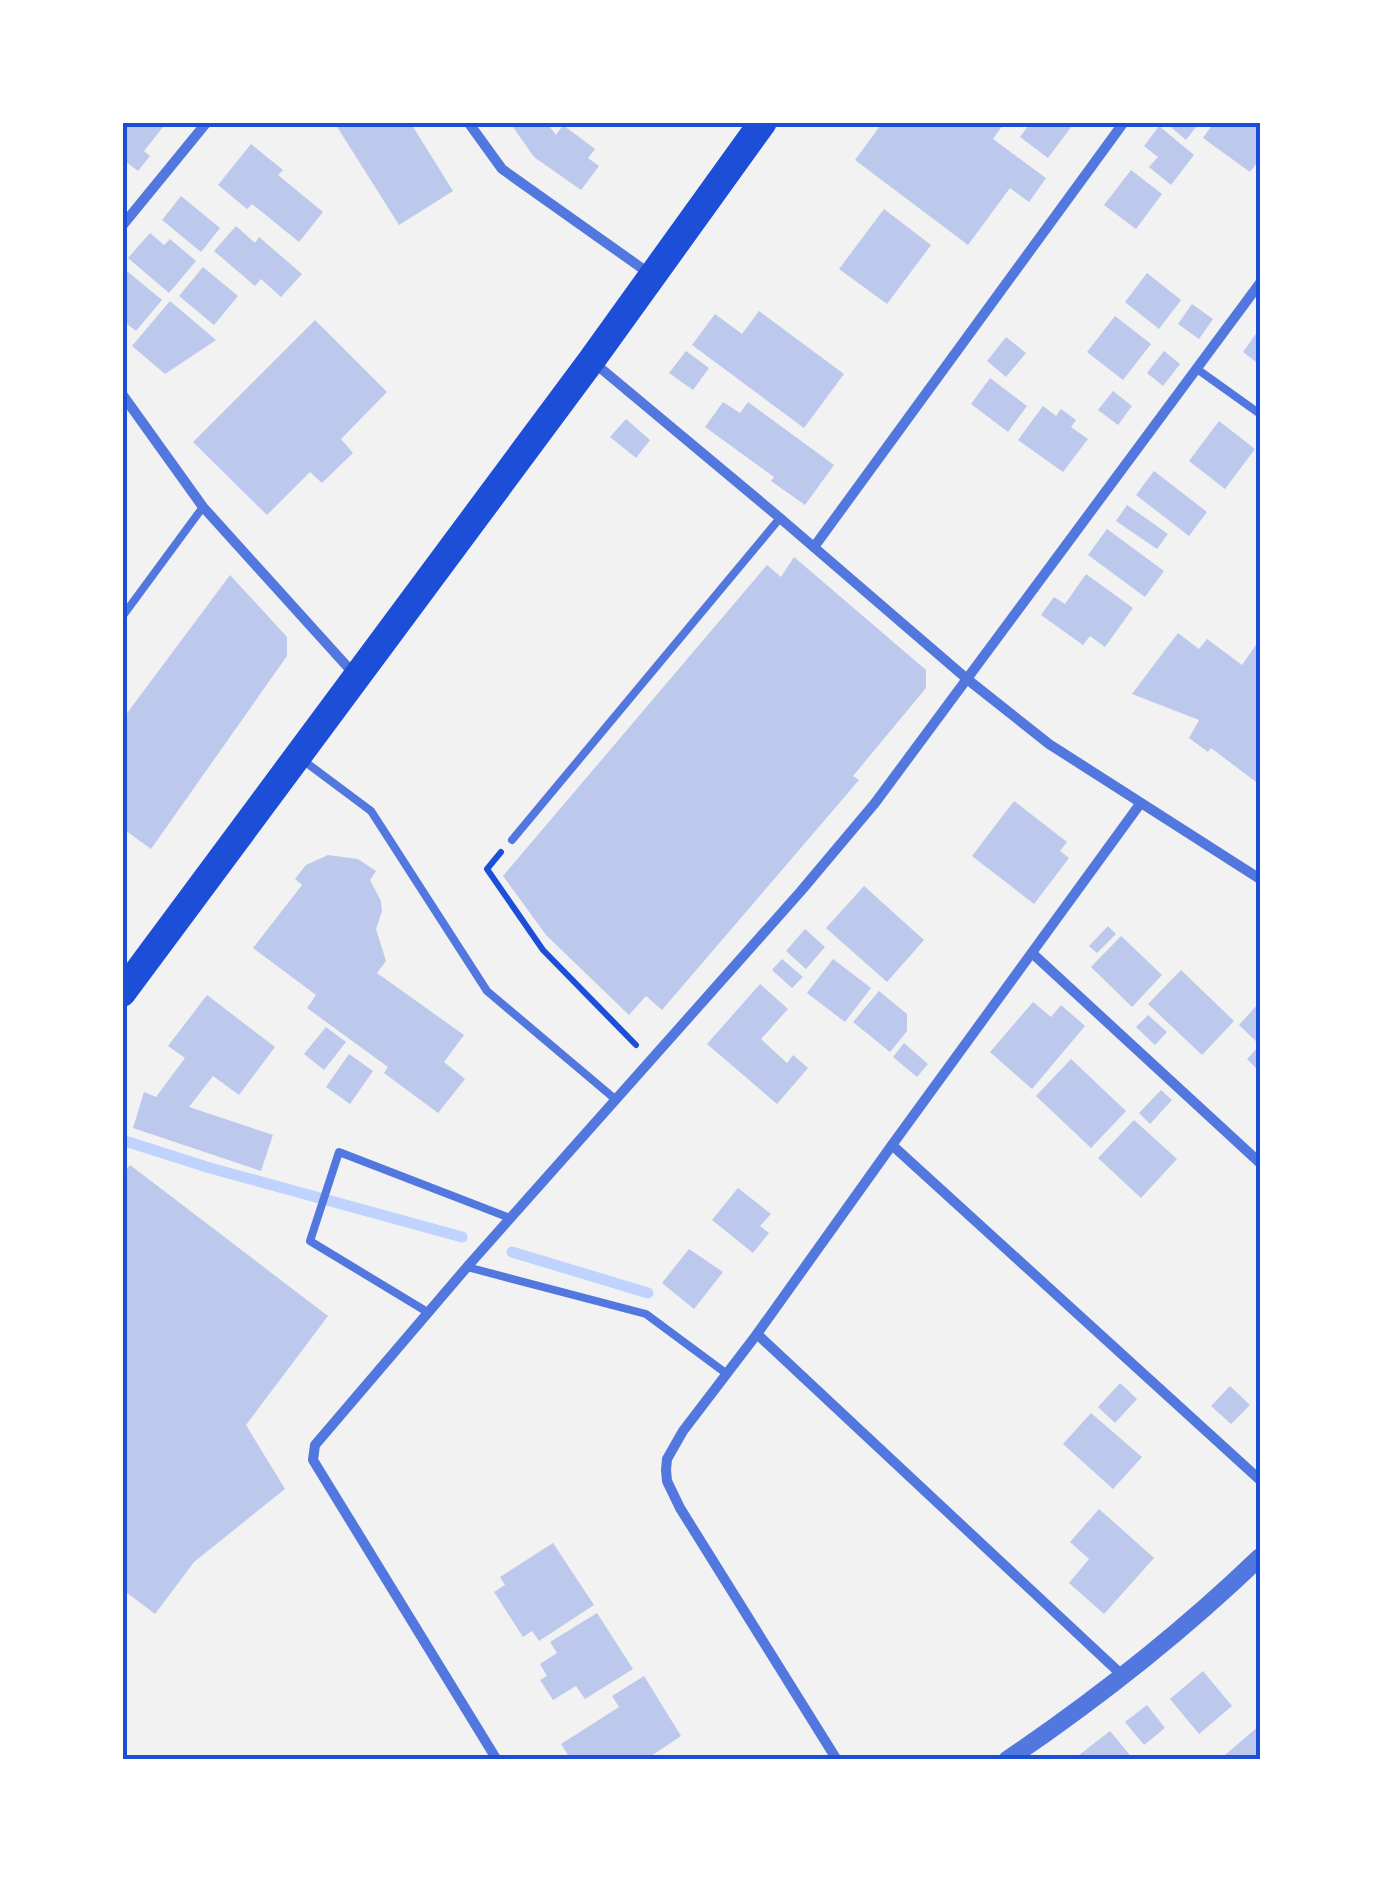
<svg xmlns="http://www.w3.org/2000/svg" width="1383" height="1882" font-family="Cabin,sans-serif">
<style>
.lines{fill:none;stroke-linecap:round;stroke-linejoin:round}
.stream{stroke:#bfd3fe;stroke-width:11}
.building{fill:#bdc9ec}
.path{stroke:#1d4ed8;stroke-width:6}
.service{stroke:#5277de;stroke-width:8}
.minor{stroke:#5277de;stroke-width:10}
.tertiary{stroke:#5277de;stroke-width:18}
.trunk{stroke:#1d4ed8;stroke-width:28}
.neatline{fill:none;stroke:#1d4ed8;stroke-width:4}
</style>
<rect width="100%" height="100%" fill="#f2f2f2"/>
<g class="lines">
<g class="stream">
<polyline points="122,1140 210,1168 462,1237"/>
<polyline points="512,1252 648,1293"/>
</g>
</g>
<g class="building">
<polygon points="122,122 167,122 144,151 150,156 138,171 122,159"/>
<polygon points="334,122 410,122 453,191 399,225"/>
<polygon points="520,122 546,122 556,135 563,125 595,149 588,158 599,166 581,190 534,157 513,127"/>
<polygon points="883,122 1005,122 993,139 1046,178 1029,202 1010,188 968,245 855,160"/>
<polygon points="1031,122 1068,122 1072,126 1048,158 1020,137"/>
<polygon points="1165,122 1200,122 1186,140"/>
<polygon points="1214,122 1260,122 1260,159 1250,172 1203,138"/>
<polygon points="1159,126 1194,155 1171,185 1149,167 1158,157 1144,146"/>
<polygon points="251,144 283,170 278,175 323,212 299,242 252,204 247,209 218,185"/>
<polygon points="1131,170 1162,194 1136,229 1104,205"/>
<polygon points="181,196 220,228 201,252 162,220"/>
<polygon points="884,209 931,245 887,304 839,269"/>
<polygon points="236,226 255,243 259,237 302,274 281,297 261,279 255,286 214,251"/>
<polygon points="150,233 164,245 170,239 196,261 169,293 128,258"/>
<polygon points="122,267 162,300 136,331 122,320"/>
<polygon points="203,267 238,296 214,325 179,296"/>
<polygon points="1147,273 1181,300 1159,329 1125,302"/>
<polygon points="170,301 216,340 165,374 132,346"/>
<polygon points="1192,304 1213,319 1199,339 1178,324"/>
<polygon points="759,311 844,374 804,428 692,345 715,314 742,334"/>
<polygon points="1115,316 1151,344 1123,380 1087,352"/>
<polygon points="315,320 387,392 341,439 353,453 322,483 310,472 267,515 193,442"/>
<polygon points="1260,328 1260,365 1243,352"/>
<polygon points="1006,337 1026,353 1006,377 987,361"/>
<polygon points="686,351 709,368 693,390 669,373"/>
<polygon points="1164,351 1180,364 1163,386 1147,373"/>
<polygon points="990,378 1027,406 1008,432 971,404"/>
<polygon points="1113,391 1132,406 1118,425 1098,410"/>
<polygon points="723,402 740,413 748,402 834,465 805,505 771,481 774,477 705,427"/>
<polygon points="1043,406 1056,416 1061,409 1076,420 1071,427 1088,439 1063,472 1018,440"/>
<polygon points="626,419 650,440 636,458 610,437"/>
<polygon points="1219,421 1255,449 1225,489 1189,461"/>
<polygon points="1154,471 1207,512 1189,536 1136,495"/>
<polygon points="1127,505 1168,534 1157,549 1116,521"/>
<polygon points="1107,529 1164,571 1145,597 1088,555"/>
<polygon points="794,557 926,670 926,688 853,776 859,780 662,1010 646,996 629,1015 546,935 503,876 767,565 781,577"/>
<polygon points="1086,574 1133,608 1105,647 1090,636 1083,645 1041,615 1054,597 1065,604"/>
<polygon points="230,575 287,637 287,656 151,849 122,828 122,720"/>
<polygon points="1178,633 1199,649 1207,639 1242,665 1260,639 1260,785 1211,748 1208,752 1189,738 1199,720 1132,694"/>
<polygon points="1014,801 1067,842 1060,851 1069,858 1034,904 972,856"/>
<polygon points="328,855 358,859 376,871 370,880 381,901 382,911 376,929 386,961 377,973 464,1035 444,1062 465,1079 438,1113 384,1073 388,1067 307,1008 316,995 253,948 302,885 295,879 306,865"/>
<polygon points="864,886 924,940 887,982 826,928"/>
<polygon points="1108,926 1116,934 1097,953 1089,946"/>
<polygon points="805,929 825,947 806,969 786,951"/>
<polygon points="1121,936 1162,975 1132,1007 1091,967"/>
<polygon points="782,959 803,977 792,988 772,970"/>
<polygon points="833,959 871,988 845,1022 807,993"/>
<polygon points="1181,970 1234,1021 1202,1055 1148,1004"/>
<polygon points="760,984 788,1009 761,1039 787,1063 793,1055 808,1068 777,1104 707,1044"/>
<polygon points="879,991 907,1014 907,1031 890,1052 853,1022"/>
<polygon points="207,995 275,1047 239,1095 213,1076 189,1107 273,1135 261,1171 133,1128 144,1092 156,1097 185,1058 168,1046"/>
<polygon points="1033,1002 1051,1017 1061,1005 1085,1026 1032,1089 990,1052"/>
<polygon points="1260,1002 1260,1072 1247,1059 1260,1045 1239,1025"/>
<polygon points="1148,1015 1167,1032 1155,1045 1136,1027"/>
<polygon points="326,1027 346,1042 324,1070 304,1054"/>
<polygon points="904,1043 928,1064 917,1077 893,1057"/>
<polygon points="349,1054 373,1071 350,1104 326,1087"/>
<polygon points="1071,1059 1126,1111 1091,1148 1036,1096"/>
<polygon points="1161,1090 1172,1100 1150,1124 1139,1113"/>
<polygon points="1134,1120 1177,1159 1141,1198 1098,1158"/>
<polygon points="130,1165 328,1316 246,1425 285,1489 194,1562 155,1614 122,1589 122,1175"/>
<polygon points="738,1188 771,1214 760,1226 769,1233 753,1253 712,1220"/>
<polygon points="689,1249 723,1272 694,1309 662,1283"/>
<polygon points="1120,1383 1137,1399 1115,1423 1098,1407"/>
<polygon points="1230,1386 1250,1405 1231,1424 1211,1406"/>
<polygon points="1091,1413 1142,1457 1113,1489 1063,1444"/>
<polygon points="1099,1509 1154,1558 1104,1614 1069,1583 1089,1559 1070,1542"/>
<polygon points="553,1543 594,1605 539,1641 532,1631 523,1637 494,1592 505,1585 500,1577"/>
<polygon points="597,1613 633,1669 585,1699 576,1686 553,1700 540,1680 547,1676 540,1664 557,1653 550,1642"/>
<polygon points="1203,1671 1232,1706 1199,1734 1170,1699"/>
<polygon points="644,1676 681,1736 645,1760 571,1760 561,1744 619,1707 612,1696"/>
<polygon points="1147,1705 1165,1728 1144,1745 1125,1722"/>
<polygon points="1260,1725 1260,1760 1219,1760"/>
<polygon points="1110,1731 1134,1760 1082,1760 1079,1755"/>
</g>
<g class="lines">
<polyline class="path" points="501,852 487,869 543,950 636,1045"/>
<g class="service">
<polyline points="1197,369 1260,414"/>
<polyline points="122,617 203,507"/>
<polyline points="304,761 371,811 487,991 615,1099"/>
<polyline points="512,840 780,518"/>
<polyline points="467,1267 646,1314 727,1374"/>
<polyline points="429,1313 310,1241 339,1152 510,1218"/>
</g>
<g class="minor">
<polyline points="468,122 502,169 650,274"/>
<polyline points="122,226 207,122"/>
<polyline points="592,361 780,518 967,679 1049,744 1260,879"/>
<polyline points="122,394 203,507 354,674"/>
<polyline points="814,547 1124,122"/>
<polyline points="1032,953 1260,1163"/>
<polyline points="892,1145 1260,1480"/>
<polyline points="757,1334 1123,1676"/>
<polyline points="497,1760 313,1460 315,1445 467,1267 801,891 875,803 1260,283"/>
<polyline points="837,1760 680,1508 667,1481 666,1470 667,1459 683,1431 757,1334 892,1145 1140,804"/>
</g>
<path class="tertiary" d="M1007,1760C1097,1699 1182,1632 1260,1557"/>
<polyline class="trunk" points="122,993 591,361 763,122"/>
</g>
<rect width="1383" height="1882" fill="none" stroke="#ffffff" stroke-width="250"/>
<rect x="125" y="125" width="1133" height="1632" class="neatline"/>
</svg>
